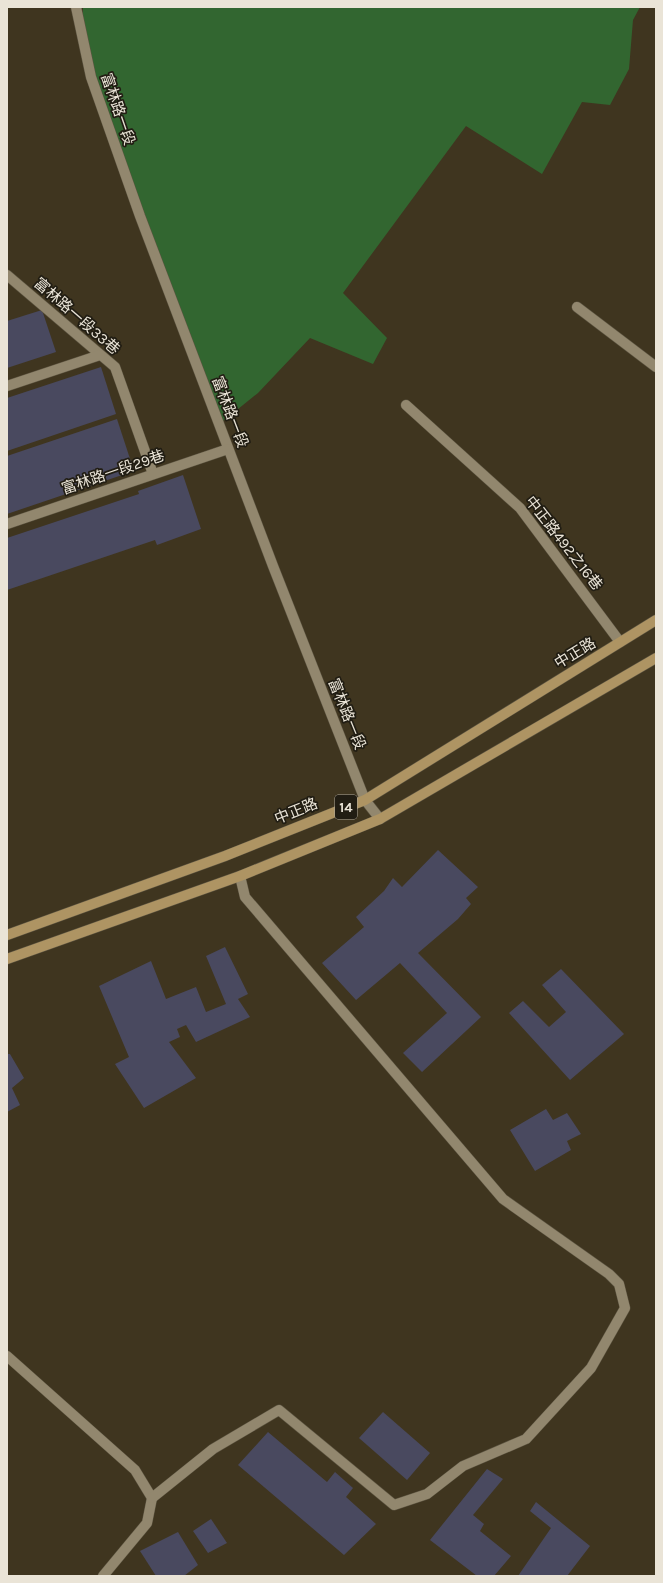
<svg xmlns="http://www.w3.org/2000/svg" width="663" height="1583" font-family="Karla,'Noto Sans TC',sans-serif">
<style>
.green{fill:#326630}
.building{fill:#49495f}
.lines{fill:none;stroke-linecap:round;stroke-linejoin:round}
.minor-casing{stroke:#5c5441;stroke-width:11}
.primary-casing{stroke:#5c5441;stroke-width:11}
.minor{stroke:#92876e;stroke-width:10}
.primary{stroke:#ae9463;stroke-width:10}
.labels{text-anchor:middle;dominant-baseline:central;stroke-width:3.5;stroke-linejoin:round;paint-order:stroke}
.shield{fill:#211d13;stroke:#aea89c;stroke-width:1}
.shield-label{font-size:14px;font-weight:bold;fill:#eae4d7}
.street-label{font-size:15px;fill:#eae4d7;stroke:#211d13}
</style>
<rect width="100%" height="100%" fill="#3f351f"/>
<polygon class="green" points="83,7 640,7 633,20 629,69 610,105 582,102 542,174 466,126 343,293 387,338 373,364 310,338 258,393 217,426 82,41"/>
<g class="building">
<polygon points="42,310 56,352 7,368 7,321"/>
<polygon points="101,367 116,414 7,451 7,398"/>
<polygon points="117,419 134,471 7,514 7,456"/>
<polygon points="183,475 201,529 157,545 155,540 7,590 7,538 139,494 138,491"/>
<polygon points="438,850 478,887 466,898 471,904 458,919 418,953 481,1017 422,1072 403,1053 447,1013 400,963 356,1000 322,963 364,927 356,917 384,891 393,878 402,887"/>
<polygon points="225,947 248,994 238,999 250,1017 196,1042 186,1025 177,1029 180,1037 169,1042 196,1078 144,1108 115,1064 129,1057 99,986 151,961 166,999 196,987 206,1012 226,1004 206,956"/>
<polygon points="561,969 624,1034 570,1080 509,1013 523,1001 549,1027 566,1012 542,985"/>
<polygon points="7,1054 10,1054 24,1078 12,1088 20,1105 7,1112"/>
<polygon points="546,1109 553,1120 567,1113 581,1134 567,1141 571,1150 535,1171 510,1130"/>
<polygon points="383,1412 430,1453 407,1480 359,1438"/>
<polygon points="268,1432 327,1482 335,1472 353,1488 346,1497 376,1524 344,1555 238,1465"/>
<polygon points="487,1469 503,1479 473,1515 484,1524 480,1531 511,1556 494,1576 477,1576 430,1540"/>
<polygon points="536,1502 590,1546 567,1576 518,1576 551,1528 530,1511"/>
<polygon points="211,1519 227,1543 208,1553 193,1531"/>
<polygon points="178,1532 198,1565 184,1576 156,1576 140,1551"/>
</g>
<g class="lines">
<g class="minor-casing">
<g id="minor">
<polyline points="76,7 91,77 140,216 273,566 365,800 380,819"/>
<polyline points="7,275 115,367 153,474"/>
<polyline points="577,307 656,367"/>
<polyline points="7,386 100,355"/>
<polyline points="406,405 520,508 620,642"/>
<polyline points="7,524 228,449"/>
<polyline points="7,1356 135,1470 152,1498 147,1523 103,1576"/>
<polyline points="152,1498 213,1449 279,1410 394,1505 427,1494 463,1466 526,1439 591,1368 625,1308 619,1284 609,1274 503,1199 245,897 240,876"/>
</g>
</g>
<g class="primary-casing">
<g id="primary">
<polyline points="7,935 225,856 365,800 656,620"/>
<polyline points="7,959 240,876 380,819 656,658"/>
</g>
</g>
<use href="#minor" class="minor"/>
<use href="#primary" class="primary"/>
</g>
<g class="labels">
<rect class="shield" x="335" y="795" width="22" height="24" rx="3"/>
<g class="shield-label">
<text x="346" y="807">14</text>
</g>
<g class="street-label">
<text transform="translate(118 109) rotate(71)">富林路一段</text>
<text transform="translate(77 316) rotate(41)">富林路一段33巷</text>
<text transform="translate(230 412) rotate(69)">富林路一段</text>
<text transform="translate(113 472) rotate(-19)">富林路一段29巷</text>
<text transform="translate(564 543) rotate(52)">中正路492之16巷</text>
<text transform="translate(575 653) rotate(-31)">中正路</text>
<text transform="translate(347 714) rotate(68)">富林路一段</text>
<text transform="translate(296 811) rotate(-22)">中正路</text>
</g>
</g>
<rect width="663" height="1583" fill="none" stroke="#eae4d7" stroke-width="16"/>
</svg>
